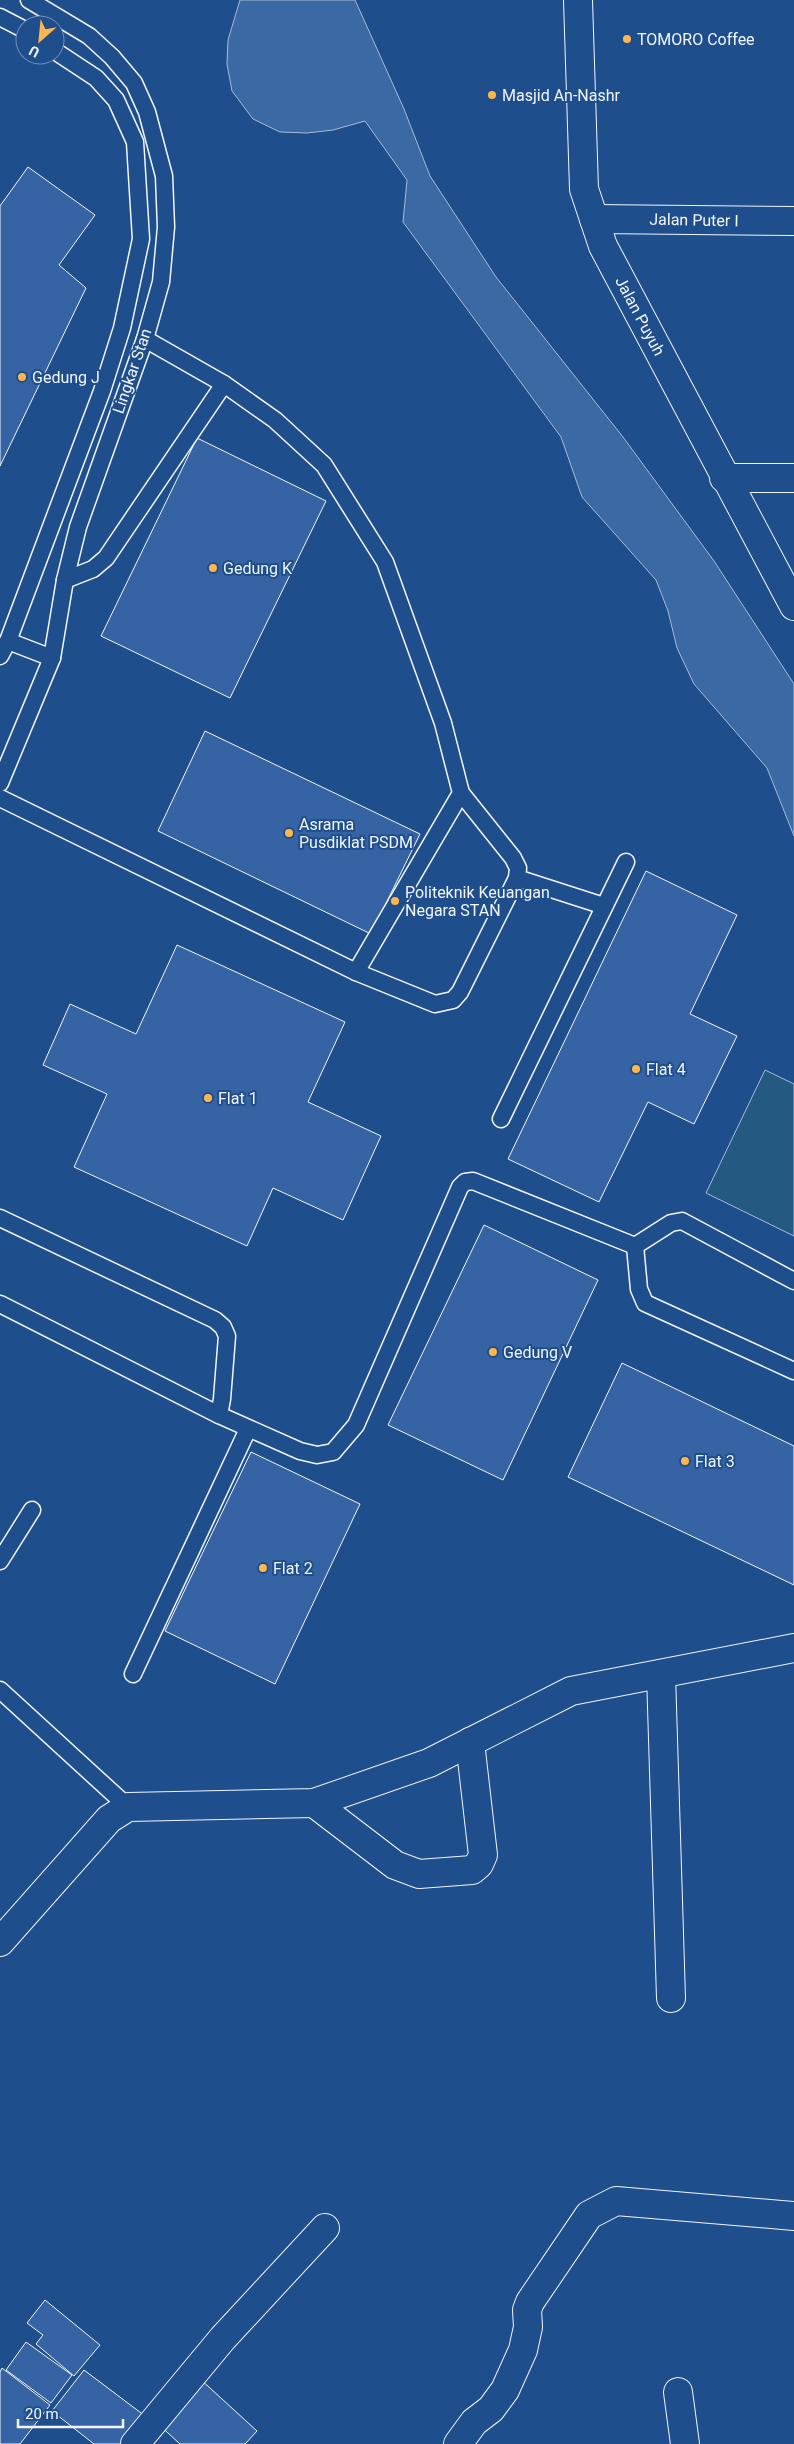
<svg xmlns="http://www.w3.org/2000/svg" width="794" height="2444" font-family="Roboto,sans-serif">
<style>
.green{fill:#245a82;stroke:#a8bbd7}
.water{fill:#3b69a3;stroke:#a8bbd7}
.building{fill:#3563a3;stroke:#f2f6ff}
.lines{fill:none;stroke-linecap:round;stroke-linejoin:round}
.service-casing{stroke:#f2f6ff;stroke-width:19}
.minor-casing{stroke:#f2f6ff;stroke-width:30}
.service{stroke:#1f4e8c;stroke-width:16}
.minor{stroke:#1f4e8c;stroke-width:28}
.poi-dot{fill:#ffb74d;stroke:#1f4e8c;stroke-width:2}
.labels{text-anchor:middle;dominant-baseline:central;stroke-width:4;stroke-linejoin:round;paint-order:stroke}
.poi-label{font-size:16px;fill:#f2f6ff;stroke:#1f4e8c;text-anchor:start}
.street-label{font-size:16px;fill:#f2f6ff;stroke:#1f4e8c}
</style>
<rect width="100%" height="100%" fill="#1f4e8c"/>
<polygon class="green" points="765,1070 794,1084 794,1236 706,1193"/>
<polygon class="water" points="240,0 355,0 404,109 430,176 496,277 623,437 714,561 794,684 794,836 767,768 694,684 677,648 668,611 656,580 582,497 561,437 403,222 407,180 365,121 333,130 307,133 280,132 253,119 232,91 227,64 228,40"/>
<g class="building">
<polygon points="28,167 95,215 59,265 86,288 0,466 0,206"/>
<polygon points="197,438 326,501 230,698 101,636"/>
<polygon points="205,731 420,834 371,934 158,831"/>
<polygon points="646,871 737,915 690,1014 737,1036 694,1124 648,1102 599,1202 508,1159"/>
<polygon points="177,945 345,1022 308,1102 381,1136 343,1220 273,1188 247,1246 74,1167 107,1094 43,1065 70,1004 136,1034"/>
<polygon points="484,1225 598,1280 503,1480 388,1425"/>
<polygon points="622,1363 794,1446 794,1585 568,1477"/>
<polygon points="251,1452 360,1504 275,1684 165,1631"/>
<polygon points="45,2300 100,2345 74,2376 36,2344 43,2335 27,2323"/>
<polygon points="26,2342 72,2375 51,2403 6,2370"/>
<polygon points="2,2368 50,2405 20,2444 0,2444 0,2372"/>
<polygon points="84,2370 149,2419 129,2444 94,2444 52,2411"/>
<polygon points="199,2378 257,2431 245,2444 180,2444 157,2423"/>
</g>
<g class="lines">
<g class="service-casing">
<g id="service">
<polyline points="0,17 25,30"/>
<polyline points="145,339 224,384 275,420 324,465 385,562 443,723 461,793 356,972"/>
<polyline points="65,580 93,569 106,558 224,384"/>
<polyline points="8,641 52,658"/>
<polyline points="0,656 8,641 102,391 122,328 141,239 135,142 116,100 96,78 55,51"/>
<polyline points="0,783 52,658 65,580 78,527 145,339 161,282 166,227 164,176 147,112 134,83 112,57 89,36 29,0"/>
<polyline points="0,798 356,972 435,1004 453,1000 460,992 517,878 518,868 513,858 461,793"/>
<polyline points="517,878 604,906"/>
<polyline points="501,1119 626,862"/>
<polyline points="0,1218 215,1320 223,1327 227,1336 222,1399 219,1415"/>
<polyline points="635,1246 639,1289 645,1303 794,1371"/>
<polyline points="635,1246 671,1223 682,1221 794,1281"/>
<polyline points="0,1304 219,1415 300,1451 317,1455 333,1452 356,1425 460,1187 465,1182 473,1181 635,1246"/>
<polyline points="0,1561 32,1510"/>
<polyline points="133,1674 248,1429"/>
<polyline points="0,1690 128,1807"/>
</g>
</g>
<g class="minor-casing">
<g id="minor">
<polyline points="578,0 584,189 603,246 794,606"/>
<polyline points="594,219 794,221"/>
<polyline points="724,478 794,478"/>
<polyline points="661,1674 671,1998"/>
<polyline points="314,1803 395,1865 419,1874 472,1870 479,1864 483,1855 470,1742"/>
<polyline points="0,1942 109,1819 128,1807 314,1803 429,1763 571,1691 794,1648"/>
<polyline points="678,2392 685,2444"/>
<polyline points="135,2444 223,2338 325,2228"/>
<polyline points="458,2444 474,2422 491,2409 505,2390 523,2350 528,2327 527,2310 530,2302 589,2215 616,2201 794,2216"/>
</g>
</g>
<use href="#service" class="service"/>
<use href="#minor" class="minor"/>
</g>
<g class="poi-dot">
<circle cx="627" cy="39" r="5"/>
<circle cx="492" cy="95" r="5"/>
<circle cx="22" cy="377" r="5"/>
<circle cx="213" cy="568" r="5"/>
<circle cx="289" cy="833" r="5"/>
<circle cx="395" cy="901" r="5"/>
<circle cx="636" cy="1069" r="5"/>
<circle cx="208" cy="1098" r="5"/>
<circle cx="493" cy="1352" r="5"/>
<circle cx="685" cy="1461" r="5"/>
<circle cx="263" cy="1568" r="5"/>
</g>
<g class="labels">
<g class="poi-label">
<text x="637" y="39">TOMORO Coffee</text>
<text x="502" y="95">Masjid An-Nashr</text>
<text x="32" y="377">Gedung J</text>
<text x="223" y="568">Gedung K</text>
<text x="299" y="824">Asrama<tspan x="299" dy="18">Pusdiklat PSDM</tspan></text>
<text x="405" y="892">Politeknik Keuangan<tspan x="405" dy="18">Negara STAN</tspan></text>
<text x="646" y="1069">Flat 4</text>
<text x="218" y="1098">Flat 1</text>
<text x="503" y="1352">Gedung V</text>
<text x="695" y="1461">Flat 3</text>
<text x="273" y="1568">Flat 2</text>
</g>
<g class="street-label">
<text transform="translate(694 220) rotate(1)">Jalan Puter I</text>
<text transform="translate(640 316) rotate(62)">Jalan Puyuh</text>
<text transform="translate(132 371) rotate(-71)">Lingkar Stan</text>
</g>
</g>
<g transform="translate(40 40) rotate(207)"><circle r="24" fill="#1f4e8c" stroke="#7391ba"/>
<path d="M0-4L9 19L0 12L-9 19Z" fill="#ffb74d"/>
<text y="-8" font-size="14" font-weight="bold" text-anchor="middle" fill="#f2f6ff">U</text>
</g>
<path d="M18 2419v8h105v-8" fill="none" stroke="#f2f6ff" stroke-width="2.5"/>
<text x="25" y="2419" font-size="15" fill="#f2f6ff" stroke="#1f4e8c" stroke-width="4" paint-order="stroke">20 m</text>
</svg>
